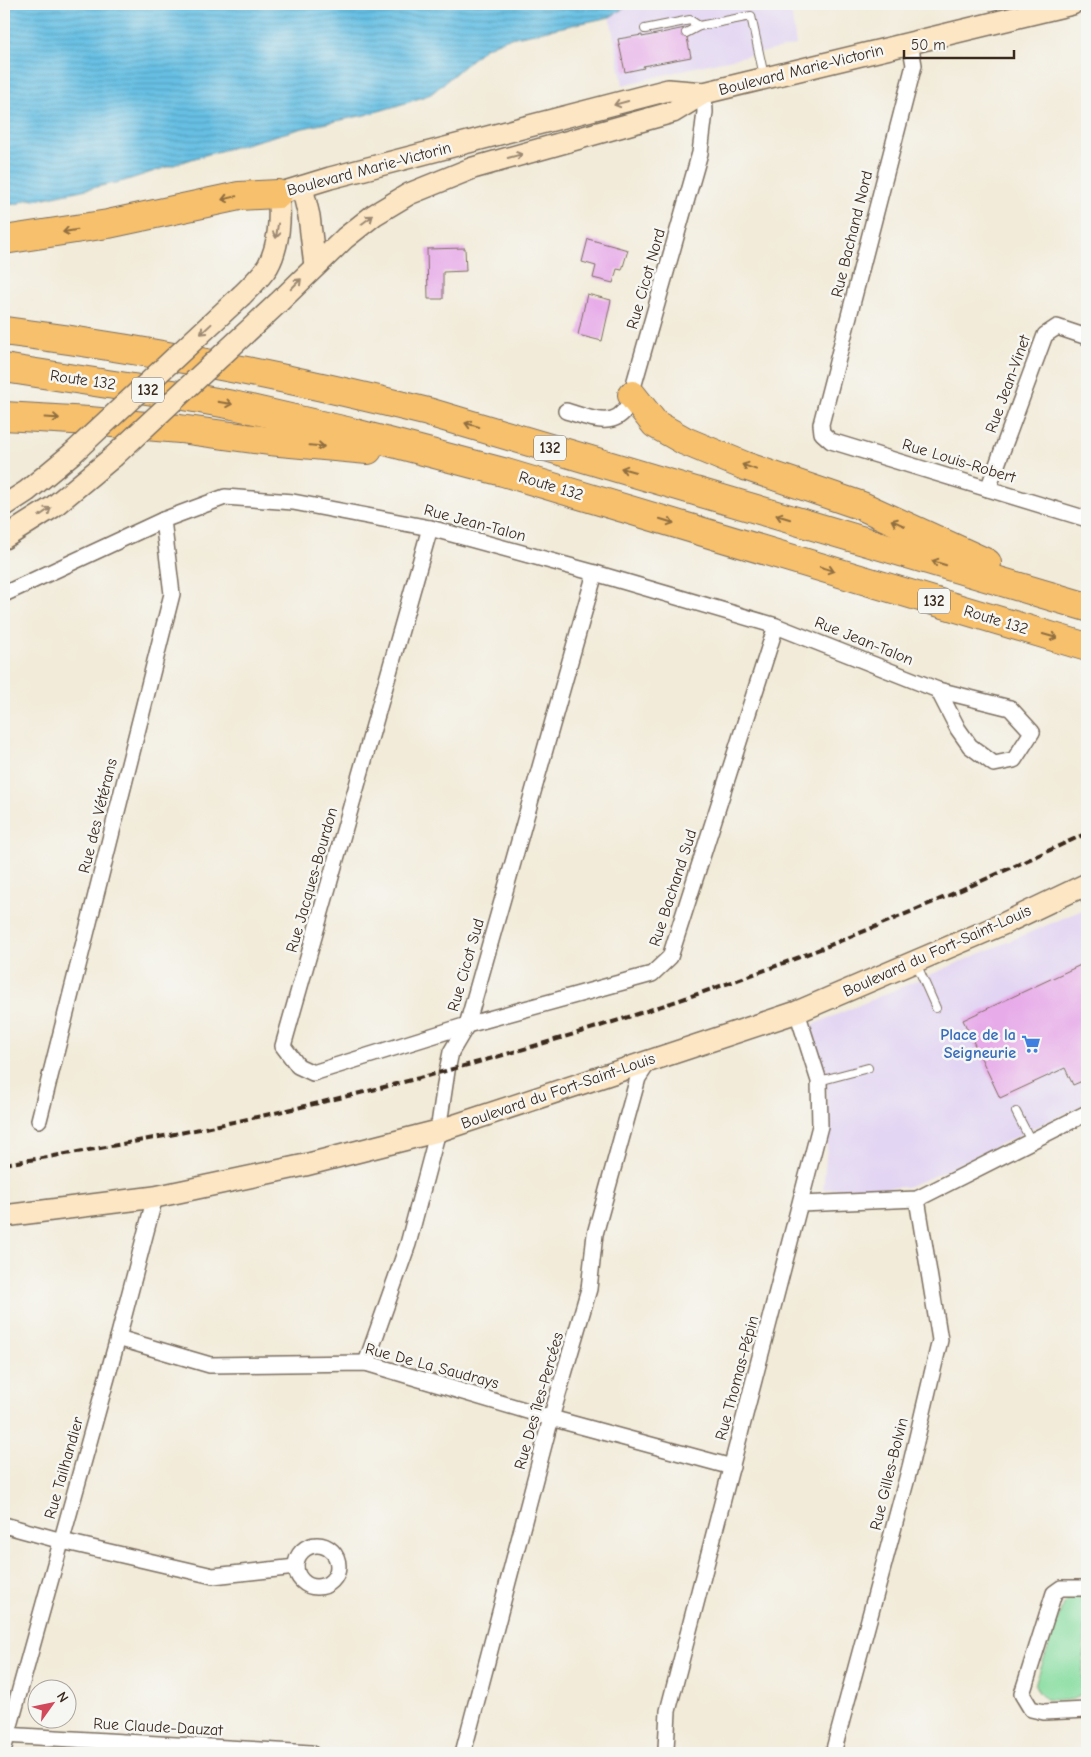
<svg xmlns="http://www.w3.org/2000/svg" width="1091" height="1757" font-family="'Comic Neue',sans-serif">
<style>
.built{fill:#e2d4f3}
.green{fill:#87dda0;stroke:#61845f}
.water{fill:url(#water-rules);stroke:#507581}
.building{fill:#e7abe9}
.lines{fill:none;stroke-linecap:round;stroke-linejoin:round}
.lane-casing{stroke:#7b6e5f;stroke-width:10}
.street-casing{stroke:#7b6e5f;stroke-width:18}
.secondary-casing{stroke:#7b6e5f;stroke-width:24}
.highway-casing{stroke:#7b6e5f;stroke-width:30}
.lane{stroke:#fff;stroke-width:8}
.street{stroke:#fff;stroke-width:15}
.secondary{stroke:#fce6c4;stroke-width:21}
.highway{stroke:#f7c06c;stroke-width:28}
.rail{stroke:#3b2a1e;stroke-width:4;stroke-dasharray:8 4;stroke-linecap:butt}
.secondary-bridge-casing{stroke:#7b6e5f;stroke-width:24;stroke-linecap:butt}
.secondary-bridge{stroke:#fce6c4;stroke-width:21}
.oneway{stroke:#9c8871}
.oneway2{stroke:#906e41}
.labels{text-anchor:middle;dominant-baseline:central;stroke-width:5;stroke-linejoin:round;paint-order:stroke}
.shield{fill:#f6f6f2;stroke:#73675e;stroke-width:1}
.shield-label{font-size:15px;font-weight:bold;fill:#3b2a1e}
.street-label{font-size:16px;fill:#3b2a1e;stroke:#f6f6f2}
.shop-label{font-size:16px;font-weight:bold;fill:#366cbe;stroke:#f6f6f2;text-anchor:end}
</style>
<defs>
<pattern id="water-rules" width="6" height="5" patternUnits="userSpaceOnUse" patternTransform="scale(1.25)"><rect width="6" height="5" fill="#66c0e4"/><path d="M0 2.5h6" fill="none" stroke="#559cb8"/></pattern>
</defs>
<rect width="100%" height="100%" fill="#f6f6f2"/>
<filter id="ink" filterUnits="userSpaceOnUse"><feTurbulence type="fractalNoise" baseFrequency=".02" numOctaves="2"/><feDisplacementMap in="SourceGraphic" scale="10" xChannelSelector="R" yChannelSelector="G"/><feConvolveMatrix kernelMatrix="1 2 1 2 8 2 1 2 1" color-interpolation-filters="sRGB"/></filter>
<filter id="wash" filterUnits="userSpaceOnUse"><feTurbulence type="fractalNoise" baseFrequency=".0096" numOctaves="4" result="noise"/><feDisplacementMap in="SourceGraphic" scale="20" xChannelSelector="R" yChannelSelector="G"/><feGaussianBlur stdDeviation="1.12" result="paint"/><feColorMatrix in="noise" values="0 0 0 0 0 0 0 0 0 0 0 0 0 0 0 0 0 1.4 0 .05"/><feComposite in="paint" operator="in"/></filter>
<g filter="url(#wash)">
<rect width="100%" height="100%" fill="#f2ebd9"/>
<g class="built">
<polygon points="631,4 790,4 796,45 695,67 623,85 610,17"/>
<polygon points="1087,908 1087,1103 929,1178 906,1187 823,1189 829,1128 825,1076 810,1026"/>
</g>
<path class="green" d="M1079,1597L1084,1600L1085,1610L1082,1693C1075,1703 1056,1700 1045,1699L1039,1693L1035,1685L1063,1604L1068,1599Z"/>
<polygon class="water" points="4,4 631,4 610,17 506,39 485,48 431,94 406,103 365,115 303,128 198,157 124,181 35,200 28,199 17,204 4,205"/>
<g id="blocks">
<g class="building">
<polygon points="685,28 691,57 643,66 644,68 625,72 618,39 642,35 642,37"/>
<polygon points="588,239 628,250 622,270 617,269 613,283 593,278 596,266 582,262"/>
<polygon points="465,248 466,271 443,272 443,299 428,299 427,249"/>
<polygon points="587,294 611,300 602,341 578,335"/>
<polygon points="1087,962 1087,1079 1073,1085 1065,1068 1000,1098 963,1020"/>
</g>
</g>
</g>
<g filter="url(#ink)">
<use href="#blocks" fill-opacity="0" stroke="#7b6e5f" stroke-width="1"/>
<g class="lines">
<g class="lane-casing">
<g id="lane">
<polyline points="645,29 690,20 699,26"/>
<polyline points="686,33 699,26 751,16 764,76"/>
<polyline points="1081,889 1087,903"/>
<polyline points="916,963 936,1008"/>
<polyline points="819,1081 868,1068"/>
<polyline points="1016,1112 1031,1141"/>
</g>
</g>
<g class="street-casing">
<g id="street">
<polyline points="910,43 914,65 821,424 822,433 831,441 1087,519"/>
<path d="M566,411C587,417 615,431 628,405L700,153L705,112L704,93"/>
<polyline points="988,489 1045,335 1057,327 1087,337"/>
<polyline points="430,528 283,1046 298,1066 313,1073 467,1025 652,974 670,957 776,626"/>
<polyline points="4,594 163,520 225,497 293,502 430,528 595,573 776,626 938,690 1010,708 1032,732 1014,760 994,764 970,746 958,729 938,690"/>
<polyline points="39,1120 172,594 163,520"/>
<polyline points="801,1204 917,1199 1087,1113"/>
<polyline points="118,1338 210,1365 366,1363 551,1418 732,1467"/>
<polyline points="366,1363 408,1244 438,1131 447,1071 451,1052 467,1025 595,573"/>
<polyline points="4,1525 62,1541 213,1576 296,1567"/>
<circle cx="317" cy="1566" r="21"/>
<polyline points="1087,1588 1061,1588 1054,1593 1022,1694 1031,1709 1044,1712 1087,1710"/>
<polyline points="4,1735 311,1753"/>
<polyline points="4,1747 118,1338 155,1197"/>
<polyline points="463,1753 551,1418 589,1289 595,1234 638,1078 650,1060"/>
<polyline points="668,1753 666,1749 668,1711 820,1126 819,1081 797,1012"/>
<polyline points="833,1753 910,1467 940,1340 917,1199"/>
</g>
</g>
<g class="secondary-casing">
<g id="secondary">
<polyline points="302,187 309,216 315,266"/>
<path d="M242,295C251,286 261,277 268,266C279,246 281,217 278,194L330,178L668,90L704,93"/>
<polyline points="278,303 345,238 374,215 409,194 473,168 673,112 704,93 1072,4"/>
<polyline points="4,506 27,491 74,452"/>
<polyline points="4,538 53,507 113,457"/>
<polyline points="4,1216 155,1197 305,1165 438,1131 797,1012 1003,924 1087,884"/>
</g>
</g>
<g class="highway-casing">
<g id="highway">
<polyline points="4,240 108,224 239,196 278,194"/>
<path d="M4,331C147,349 288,377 428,412L1087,607"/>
<polyline points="4,368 172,394 233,405 351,432 503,472 1087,647"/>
<polyline points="632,395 655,424 685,441 745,466 862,506 987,563"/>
<polyline points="4,416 89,421 180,429 269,441 368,450"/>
</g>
</g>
<use href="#lane" class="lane"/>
<use href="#street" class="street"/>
<use href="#secondary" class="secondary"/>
<use href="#highway" class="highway"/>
<path class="rail" d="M4,1164C250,1126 494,1066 729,983C851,940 970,887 1087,833"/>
<g class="secondary-bridge-casing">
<g id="secondary-bridge">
<polyline points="74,452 242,295"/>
<polyline points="113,457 278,303"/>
</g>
</g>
<use href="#secondary-bridge" class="secondary-bridge"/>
</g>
<defs><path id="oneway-shaft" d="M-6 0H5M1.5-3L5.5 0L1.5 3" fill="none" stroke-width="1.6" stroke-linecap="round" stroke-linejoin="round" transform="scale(1.25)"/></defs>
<g class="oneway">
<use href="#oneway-shaft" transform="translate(621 103) rotate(165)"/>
<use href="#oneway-shaft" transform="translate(515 156) rotate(-15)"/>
<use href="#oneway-shaft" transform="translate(367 220) rotate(-37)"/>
<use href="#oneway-shaft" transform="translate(277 231) rotate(98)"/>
<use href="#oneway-shaft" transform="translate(296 284) rotate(-45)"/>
<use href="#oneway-shaft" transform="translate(206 329) rotate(137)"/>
<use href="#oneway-shaft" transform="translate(45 512) rotate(-35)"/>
</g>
<g class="oneway2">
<use href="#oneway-shaft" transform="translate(229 198) rotate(167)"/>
<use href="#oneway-shaft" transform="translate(70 231) rotate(171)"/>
<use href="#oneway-shaft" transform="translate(225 403) rotate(10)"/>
<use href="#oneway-shaft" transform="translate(52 418) rotate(3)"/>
<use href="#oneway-shaft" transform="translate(472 425) rotate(-164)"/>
<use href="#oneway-shaft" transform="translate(317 446) rotate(5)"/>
<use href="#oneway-shaft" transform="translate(749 467) rotate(-160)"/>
<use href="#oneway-shaft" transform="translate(628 470) rotate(-164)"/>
<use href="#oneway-shaft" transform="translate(783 517) rotate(-163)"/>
<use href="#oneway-shaft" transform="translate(667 521) rotate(17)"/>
<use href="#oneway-shaft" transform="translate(898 523) rotate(-156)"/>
<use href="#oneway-shaft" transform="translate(939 563) rotate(-163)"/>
<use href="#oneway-shaft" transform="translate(827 569) rotate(17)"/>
<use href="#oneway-shaft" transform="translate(1050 636) rotate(16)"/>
</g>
</g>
<defs>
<g id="supermarket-bare" transform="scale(1.5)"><path d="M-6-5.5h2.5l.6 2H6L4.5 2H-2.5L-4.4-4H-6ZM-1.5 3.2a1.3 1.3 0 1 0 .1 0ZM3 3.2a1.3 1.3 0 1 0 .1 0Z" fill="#3f7fe0" stroke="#f6f6f2" stroke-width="2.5" paint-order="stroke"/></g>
</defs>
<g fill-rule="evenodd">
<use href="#supermarket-bare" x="1031" y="1044"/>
</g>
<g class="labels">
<g class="shield">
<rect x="132" y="377.5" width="32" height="25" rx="4"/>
<rect x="534" y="435.5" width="32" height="25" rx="4"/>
<rect x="918" y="588.5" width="32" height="25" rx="4"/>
</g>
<g class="shield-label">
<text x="148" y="390">132</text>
<text x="550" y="448">132</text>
<text x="934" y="601">132</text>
</g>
<g class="street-label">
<text transform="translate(801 70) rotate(-14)">Boulevard Marie-Victorin</text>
<text transform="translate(369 169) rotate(-15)">Boulevard Marie-Victorin</text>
<text transform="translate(852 234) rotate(-76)">Rue Bachand Nord</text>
<text transform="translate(646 279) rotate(-74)">Rue Cicot Nord</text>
<text transform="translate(83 380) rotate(8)">Route 132</text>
<text transform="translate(1008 384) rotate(-70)">Rue Jean-Vinet</text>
<text transform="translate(959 461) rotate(17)">Rue Louis-Robert</text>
<text transform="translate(551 486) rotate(17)">Route 132</text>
<text transform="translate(475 523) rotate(15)">Rue Jean-Talon</text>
<text transform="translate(996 620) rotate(17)">Route 132</text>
<text transform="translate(864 641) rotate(22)">Rue Jean-Talon</text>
<text transform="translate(98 816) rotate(-76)">Rue des Vétérans</text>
<text transform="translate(312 880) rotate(-74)">Rue Jacques-Bourdon</text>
<text transform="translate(673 888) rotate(-72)">Rue Bachand Sud</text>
<text transform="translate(937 951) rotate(-24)">Boulevard du Fort-Saint-Louis</text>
<text transform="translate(466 965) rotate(-74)">Rue Cicot Sud</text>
<text transform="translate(558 1091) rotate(-19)">Boulevard du Fort-Saint-Louis</text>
<text transform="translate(432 1366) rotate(15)">Rue De La Saudrays</text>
<text transform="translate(737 1378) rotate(-75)">Rue Thomas-Pépin</text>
<text transform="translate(539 1401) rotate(-74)">Rue Des îles-Percées</text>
<text transform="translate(64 1468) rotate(-74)">Rue Tailhandier</text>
<text transform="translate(889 1474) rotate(-76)">Rue Gilles-Bolvin</text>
<text transform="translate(158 1727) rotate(3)">Rue Claude-Dauzat</text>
</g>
<g class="shop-label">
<text x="1016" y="1035">Place de la<tspan x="1016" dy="18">Seigneurie</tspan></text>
</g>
</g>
<rect width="1091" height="1757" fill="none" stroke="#f6f6f2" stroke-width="20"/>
<g transform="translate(52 1704) rotate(57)"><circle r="24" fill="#f6f6f2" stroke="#aba49d"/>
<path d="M0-4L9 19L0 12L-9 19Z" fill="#d1495b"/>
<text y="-8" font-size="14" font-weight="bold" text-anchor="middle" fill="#3b2a1e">N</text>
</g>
<path d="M904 50v8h110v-8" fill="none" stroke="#3b2a1e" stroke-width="2.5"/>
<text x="911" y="50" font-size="15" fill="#3b2a1e" stroke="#f6f6f2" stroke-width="4" paint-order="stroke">50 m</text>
</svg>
